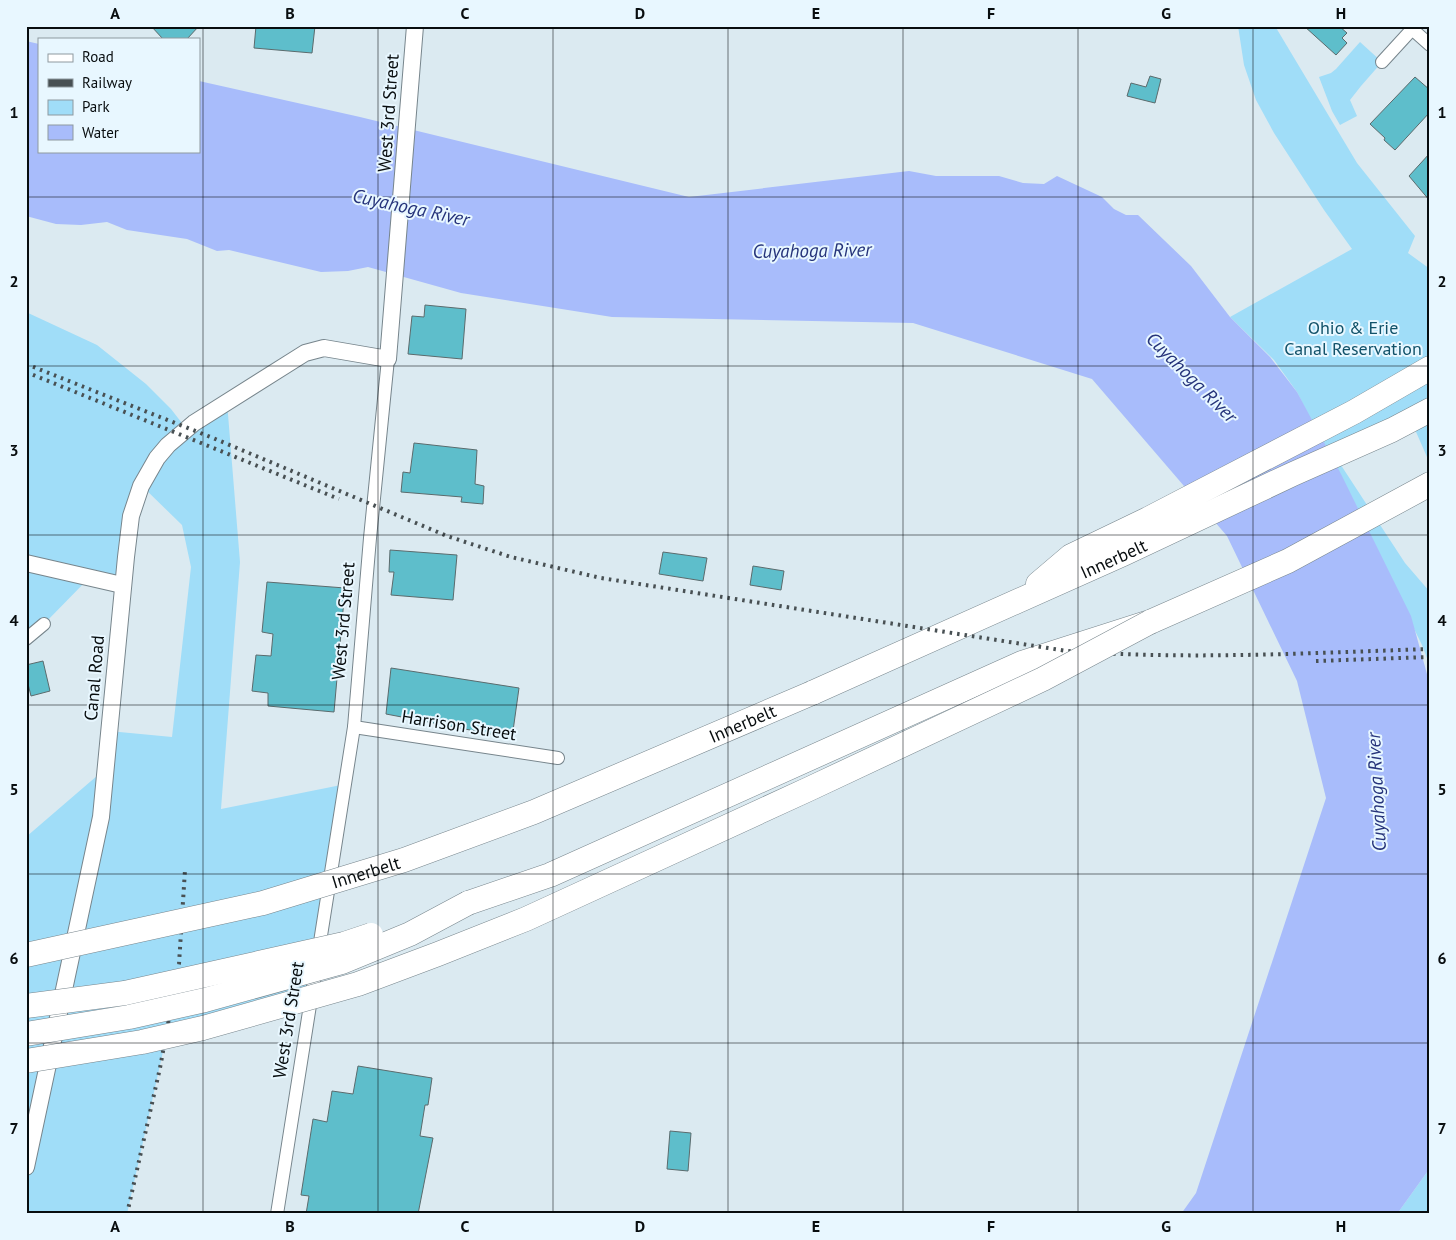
<svg xmlns="http://www.w3.org/2000/svg" width="1456" height="1240" font-family="'PT Sans',sans-serif">
<style>
.green{fill:#a0ddf8}
.water{fill:#a8bcfb}
.building{fill:#5ebecb;stroke:#5b6b6d}
.lines{fill:none;stroke-linecap:round;stroke-linejoin:round}
.minor-casing{stroke:#77858c;stroke-width:14}
.tertiary-casing{stroke:#77858c;stroke-width:18}
.motorway-casing{stroke:#77858c;stroke-width:25}
.minor{stroke:#fff;stroke-width:12}
.tertiary{stroke:#fff;stroke-width:16}
.motorway{stroke:#fff;stroke-width:24}
.rail{stroke:#485053;stroke-width:4;stroke-dasharray:2.5 5;stroke-linecap:butt}
.motorway-bridge-casing{stroke:#77858c;stroke-width:25;stroke-linecap:butt}
.motorway-bridge{stroke:#fff;stroke-width:24}
.grid{fill:none;stroke:#080d0f;stroke-width:1;stroke-opacity:0.55}
.labels{text-anchor:middle;dominant-baseline:central;stroke-width:4;stroke-linejoin:round;paint-order:stroke}
.street-label{font-size:18px;fill:#080d0f;stroke:#e8f7ff}
.park-label{font-size:18px;fill:#11526a;stroke:#e8f7ff}
.water-label{font-size:19px;font-style:italic;fill:#26347b;stroke:#e8f7ff}
.neatline{fill:none;stroke:#080d0f;stroke-width:2}
.grid-label{font-size:16px;text-anchor:middle;font-weight:bold;fill:#080d0f}
</style>
<rect width="100%" height="100%" fill="#dbeaf1"/>
<g class="green">
<polygon points="1238,26 1275,26 1357,163 1415,236 1408,253 1430,269 1430,464 1410,418 1335,456 1405,563 1430,592 1430,666 1422,645 1297,392 1274,360 1230,317 1352,249 1324,210 1274,133 1256,100 1244,65"/>
<polygon points="1360,42 1382,62 1361,86 1350,100 1357,116 1340,125 1332,111 1319,77 1331,73 1336,69"/>
<polygon points="26,312 97,345 146,384 171,409 185,427 227,402 240,562 221,809 346,784 312,996 166,1038 127,1214 26,1214 26,837 105,769 109,731 172,737 191,567 182,525 142,486 122,585 89,578 44,624 26,639"/>
<polygon points="1430,1168 1430,1214 1397,1214"/>
</g>
<polygon class="water" points="26,41 39,44 39,151 199,151 199,81 360,117 689,197 909,171 936,176 999,176 1023,183 1044,184 1057,176 1102,197 1114,209 1126,215 1138,215 1191,266 1230,317 1270,357 1297,392 1341,474 1411,616 1430,685 1430,1168 1397,1214 1181,1214 1196,1193 1326,798 1297,681 1227,536 1092,379 913,323 612,317 461,293 368,267 348,271 321,272 229,250 217,251 187,239 127,230 107,222 81,225 56,224 26,216"/>
<g class="building">
<polygon points="151,26 199,26 187,39 163,39"/>
<polygon points="256,26 315,26 312,53 254,48"/>
<polygon points="1304,26 1339,26 1347,33 1342,38 1347,43 1336,55"/>
<polygon points="1150,76 1161,79 1155,103 1127,96 1131,83 1146,87"/>
<polygon points="1415,77 1430,90 1430,112 1395,150 1384,140 1385,138 1370,124"/>
<polygon points="1430,153 1430,201 1409,176"/>
<polygon points="425,305 466,309 462,359 408,354 412,316 424,317"/>
<polygon points="414,443 477,450 475,484 484,486 483,504 461,502 462,497 401,492 403,472 410,473"/>
<polygon points="390,550 457,555 453,600 391,595 394,572 389,572"/>
<polygon points="663,552 707,558 703,581 659,574"/>
<polygon points="753,566 784,571 781,590 750,585"/>
<polygon points="267,582 345,588 334,712 268,706 268,693 252,691 256,655 271,656 273,634 262,632"/>
<polygon points="43,661 50,691 31,696 26,676 26,665"/>
<polygon points="391,668 519,688 512,738 386,714"/>
<polygon points="358,1066 432,1078 428,1105 425,1105 420,1136 433,1138 418,1214 306,1214 309,1196 301,1195 313,1119 327,1122 332,1091 353,1094"/>
<polygon points="670,1131 691,1133 688,1171 667,1169"/>
</g>
<g class="lines">
<g class="minor-casing">
<g id="minor">
<polyline points="1412,29 1430,45"/>
<polyline points="1382,62 1415,26"/>
<polyline points="26,639 44,624"/>
<polyline points="354,727 558,758"/>
<polyline points="277,1214 354,727 370,538 388,359"/>
</g>
</g>
<g class="tertiary-casing">
<g id="tertiary">
<polyline points="26,563 122,585"/>
<polyline points="26,1167 101,817 126,557 131,516 141,486 157,458 168,445 194,423 305,353 324,348 388,359 415,26"/>
</g>
</g>
<g class="motorway-casing">
<g id="motorway">
<polyline points="1038,584 1071,556 1148,519 1354,412 1430,368"/>
<path id="s1" d="M812,693L1123,554L1293,474L1392,430L1430,410"/>
<polyline points="468,903 550,875 1022,663 1150,622 1288,561 1430,484"/>
</g>
</g>
<use href="#minor" class="minor"/>
<use href="#tertiary" class="tertiary"/>
<use href="#motorway" class="motorway"/>
<g class="rail">
<path d="M26,364L213,438L447,536L511,557L601,578L1067,651C1188,660 1309,653 1430,649"/>
<polyline points="26,372 339,499"/>
<polyline points="1316,661 1430,657"/>
<polyline points="127,1214 160,1068 179,964 185,870"/>
</g>
<g class="motorway-bridge-casing">
<g id="motorway-bridge">
<path id="s2" d="M26,955L263,903L404,860L534,812L812,693"/>
<polyline points="26,1006 125,993 344,944 371,935"/>
<polyline points="26,1034 129,1017 205,1000 342,962 410,934 468,903"/>
<polyline points="26,1061 142,1042 203,1028 358,984 438,954 526,919 809,789 1043,679 1150,622"/>
</g>
</g>
<use href="#motorway-bridge" class="motorway-bridge"/>
</g>
<path class="grid" d="M203,26V1214M378,26V1214M553,26V1214M728,26V1214M903,26V1214M1078,26V1214M1253,26V1214M26,197H1430M26,366H1430M26,535H1430M26,705H1430M26,874H1430M26,1043H1430"/>
<g class="labels">
<g class="street-label">
<text transform="translate(388 113) rotate(-86)">West 3rd Street</text>
<text stroke="none"><textPath href="#s1" startOffset="330">Innerbelt</textPath></text>
<text transform="translate(343 621) rotate(-85)">West 3rd Street</text>
<text transform="translate(94 678) rotate(-85)">Canal Road</text>
<text stroke="none"><textPath href="#s2" startOffset="755">Innerbelt</textPath></text>
<text transform="translate(459 725) rotate(9)">Harrison Street</text>
<text stroke="none"><textPath href="#s2" startOffset="350">Innerbelt</textPath></text>
<text transform="translate(288 1020) rotate(-81)">West 3rd Street</text>
</g>
<g class="park-label">
<text x="1353" y="327">Ohio &amp; Erie<tspan x="1353" dy="21">Canal Reservation</tspan></text>
</g>
<g class="water-label">
<text transform="translate(411 207) rotate(12)">Cuyahoga River</text>
<text transform="translate(812 250) rotate(-1)">Cuyahoga River</text>
<text transform="translate(1192 377) rotate(45)">Cuyahoga River</text>
<text transform="translate(1376 792) rotate(-93)">Cuyahoga River</text>
</g>
</g>
<rect width="1456" height="1240" fill="none" stroke="#e8f7ff" stroke-width="55"/>
<rect x="38" y="38" width="162" height="115" fill="#e8f7ff" stroke="#8e999f"/>
<rect x="48" y="54" width="25" height="8" fill="#ffffff" stroke="#8e999f"/>
<text x="82" y="62" font-size="15" fill="#080d0f">Road</text>
<rect x="48" y="79" width="25" height="8" fill="#485053" stroke="#8e999f"/>
<text x="82" y="88" font-size="15" fill="#080d0f">Railway</text>
<rect x="48" y="100" width="25" height="15" fill="#a0ddf8" stroke="#8e999f"/>
<text x="82" y="112" font-size="15" fill="#080d0f">Park</text>
<rect x="48" y="125" width="25" height="15" fill="#a8bcfb" stroke="#8e999f"/>
<text x="82" y="138" font-size="15" fill="#080d0f">Water</text>
<rect x="28" y="28" width="1400" height="1184" class="neatline"/>
<g class="grid-label">
<text x="115" y="19">A</text>
<text x="290" y="19">B</text>
<text x="465" y="19">C</text>
<text x="640" y="19">D</text>
<text x="816" y="19">E</text>
<text x="991" y="19">F</text>
<text x="1166" y="19">G</text>
<text x="1341" y="19">H</text>
<text x="14" y="118">1</text>
<text x="1442" y="118">1</text>
<text x="14" y="287">2</text>
<text x="1442" y="287">2</text>
<text x="14" y="456">3</text>
<text x="1442" y="456">3</text>
<text x="14" y="626">4</text>
<text x="1442" y="626">4</text>
<text x="14" y="795">5</text>
<text x="1442" y="795">5</text>
<text x="14" y="964">6</text>
<text x="1442" y="964">6</text>
<text x="14" y="1134">7</text>
<text x="1442" y="1134">7</text>
<text x="115" y="1232">A</text>
<text x="290" y="1232">B</text>
<text x="465" y="1232">C</text>
<text x="640" y="1232">D</text>
<text x="816" y="1232">E</text>
<text x="991" y="1232">F</text>
<text x="1166" y="1232">G</text>
<text x="1341" y="1232">H</text>
</g>
</svg>
